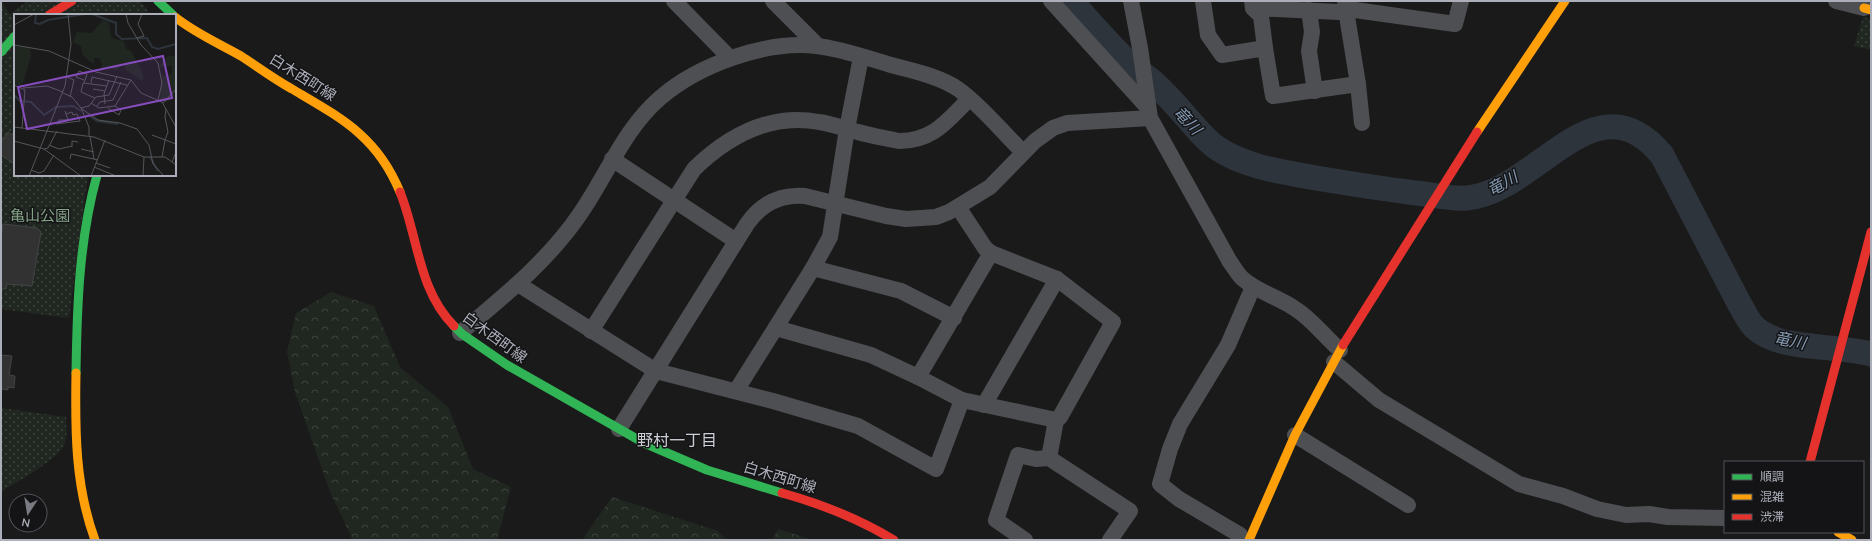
<svg xmlns="http://www.w3.org/2000/svg" width="1872" height="541" font-family="Mulish,'Noto Sans JP',sans-serif">
<style>
.grass{fill:url(#grass-dots)}
.forest{fill:url(#forest-crowns)}
.lines{fill:none;stroke-linecap:round;stroke-linejoin:round}
.river{stroke:#2d343c;stroke-width:25}
.building{fill:#323232;stroke:#424346}
.street{stroke:#4e4f53;stroke-width:16}
.fast{stroke:#30b455;stroke-width:9}
.slow{stroke:#ff9f0a;stroke-width:9}
.jam{stroke:#e5322d;stroke-width:9}
.labels{text-anchor:middle;dominant-baseline:central;stroke-width:3;stroke-linejoin:round;paint-order:stroke}
.street-label{font-size:15px;fill:#acafba;stroke:#141416}
.park-label{font-size:15px;fill:#84a488;stroke:#141416}
.water-label{font-size:16px;font-style:italic;fill:#849ab3;stroke:#141416}
.neighbourhood-label{font-size:16px;fill:#ccced6;stroke:#141416}
.inset-river{fill:none;stroke:#2d343c;stroke-width:2}
.inset-road{fill:none;stroke:#54565a;stroke-width:1}
.view{fill:#874dbe;fill-opacity:0.15;stroke:#874dbe;stroke-width:2}
.inset-edge{fill:none;stroke:#acafba;stroke-width:2}
</style>
<defs>
<pattern id="grass-dots" width="8" height="8" patternUnits="userSpaceOnUse"><rect width="8" height="8" fill="#202721"/><path d="M2 2h.1M6 6h.1" fill="none" stroke="#3e443f" stroke-width="1.8" stroke-linecap="round"/></pattern>
<pattern id="forest-crowns" width="20" height="18" patternUnits="userSpaceOnUse"><rect width="20" height="18" fill="#202721"/><path d="M2 6a3 3 0 1 1 6 0M12 15a3 3 0 1 1 6 0" fill="none" stroke="#3e443f"/></pattern>
</defs>
<rect width="100%" height="100%" fill="#1a1a1a"/>
<g class="grass">
<polygon points="1,1 10,14 28,1 140,1 151,15 15,15 15,175 88,175 69,318 1,309"/>
<polygon points="1863,17 1871,19 1871,50 1854,46"/>
<path d="M1,408L66,417C66,426 68,437 64,445C58,459 15,484 1,491Z"/>
</g>
<g class="forest">
<polygon points="331,292 374,306 400,367 448,407 473,469 511,487 497,540 353,540 330,492 295,392 287,352 296,313"/>
<polygon points="612,497 718,531 727,540 582,540"/>
<polygon points="778,529 813,540 772,540"/>
</g>
<g class="lines">
<path class="river" d="M1071,1C1091,23 1111,47 1133,67C1139,72 1146,76 1152,81C1165,93 1177,106 1188,119C1197,129 1205,140 1217,148C1245,167 1283,172 1316,178C1352,184 1389,190 1425,194C1438,196 1454,199 1467,198C1537,192 1595,74 1662,155L1739,303C1744,311 1748,321 1754,327C1781,352 1836,344 1871,354"/>
</g>
<g class="building">
<polygon points="15,130 15,164 1,155 1,143 8,132 12,135"/>
<polygon points="3,224 37,228 41,232 32,286 7,284 6,289 1,288 1,237"/>
<polygon points="1,355 12,356 9,375 15,376 14,388 8,387 8,390 1,389"/>
</g>
<g class="lines">
<g class="street">
<polyline points="674,1 730,58"/>
<polyline points="773,1 818,46"/>
<polyline points="1051,1 1148,108"/>
<path d="M1131,1L1140,48L1150,118L1230,262C1234,267 1238,275 1243,279C1258,292 1278,297 1294,308C1312,319 1324,336 1340,350"/>
<polyline points="1203,1 1208,35 1222,55 1265,48 1273,96 1358,84 1362,123"/>
<polyline points="1252,1 1253,8 1339,12 1346,10 1345,1"/>
<polyline points="1836,1 1864,8"/>
<polyline points="1253,8 1261,16 1265,48"/>
<polyline points="1309,10 1312,32 1309,51 1315,91"/>
<polyline points="1358,84 1346,10 1355,10 1455,24 1461,1"/>
<polyline points="612,159 736,241"/>
<polyline points="813,268 901,291 954,318"/>
<polyline points="518,284 656,371 773,401 858,426 936,469 962,400"/>
<polyline points="776,328 871,355 918,377 962,400 1056,420 1060,417 1113,322 1057,279 991,253 985,248 958,207"/>
<path d="M591,331L694,169C728,136 770,113 819,122C833,124 845,129 858,132C871,136 885,138 899,141C933,141 947,121 969,99"/>
<path d="M460,333C504,296 548,261 580,214C607,175 624,129 660,98C698,65 766,40 817,46C842,49 867,58 891,65C913,71 939,76 958,89C981,105 1003,133 1023,152"/>
<polyline points="1334,362 1379,400 1519,484 1563,496 1597,509 1626,515 1649,514 1668,517 1725,518"/>
<polyline points="918,377 991,253"/>
<polyline points="736,391 813,268 830,237 847,129 861,57"/>
<polyline points="984,405 1057,279"/>
<path d="M619,429L747,224C761,204 780,194 805,196L886,216L906,219L936,217L949,212L990,187L1035,141L1053,128L1067,123L1150,118"/>
<polyline points="1295,435 1408,505"/>
<polyline points="1049,458 1056,420"/>
<polyline points="1240,535 1179,499 1160,484 1170,449 1180,424 1228,345 1253,287"/>
<polyline points="1025,540 996,520 1018,455 1036,459 1049,458 1130,511 1110,540"/>
</g>
<g class="fast">
<polyline points="158,1 173,15"/>
<polyline points="1,52 15,36"/>
<polyline points="454,326 462,334 507,365 644,443 707,470 782,493"/>
<path d="M76,373C77,306 79,240 97,175"/>
</g>
<g class="slow">
<polyline points="1864,8 1871,10"/>
<path d="M175,17C195,33 218,43 241,56C258,67 274,79 292,89C341,118 377,136 400,192"/>
<polyline points="1477,132 1565,1"/>
<path d="M76,373C75,430 75,486 95,540"/>
<polyline points="1838,532 1852,540"/>
<polyline points="1249,540 1295,435 1343,345"/>
</g>
<g class="jam">
<polyline points="49,15 72,1"/>
<path d="M400,192C418,236 418,290 454,326"/>
<polyline points="1343,345 1477,132"/>
<polyline points="1810,462 1871,232"/>
<path d="M782,493C822,504 859,519 894,540"/>
</g>
</g>
<g class="labels">
<g class="street-label">
<text transform="translate(303 77) rotate(32)">白木西町線</text>
<text transform="translate(495 337) rotate(36)">白木西町線</text>
<text transform="translate(780 477) rotate(17)">白木西町線</text>
</g>
<g class="park-label">
<text x="40" y="215">亀山公園</text>
</g>
<g class="water-label">
<text transform="translate(1188 120) rotate(47)">竜川</text>
<text transform="translate(1502 183) rotate(-29)">竜川</text>
<text transform="translate(1790 340) rotate(11)">竜川</text>
</g>
<g class="neighbourhood-label">
<text x="677" y="440">野村一丁目</text>
</g>
</g>
<g transform="translate(14 14)">
<rect width="162" height="162" fill="#1a1a1a"/>
<path d="M0,32L16,34L17,42L8,72L0,70ZM154,42H162V77L159,85L157,83L152,89L146,85L148,61L157,60L158,52L146,53V51Z" fill="#202721"/>
<path d="M89,6L95,8L97,24L110,27L112,35L117,37L130,62L128,67L111,55V48L103,56L90,53L86,56L88,50L85,44H80V50L75,47L68,40L67,32L59,28L63,18L78,19Z" fill="#202721"/>
<path d="M0,36L13,45L10,54L2,57L8,59L2,67L0,66Z" fill="#202721"/>
<path class="inset-river" d="M22,0L21,9L26,10L34,6L71,0M78,0L102,9V20L108,25L133,24L138,33L144,35L162,30M0,81L6,87L17,88L30,101L42,93L59,92L67,97M73,100L83,107L104,110M136,143L144,157"/>
<path class="inset-road" d="M112,0L114,9L127,31L144,49L148,69L144,86M0,11L20,0M123,24L130,22L124,10L128,0M0,31L35,37L82,58L117,66L127,79L148,88L162,113M53,63L60,66L56,83M70,66L62,63L65,57L73,60L70,69M77,69L78,63L113,71M0,71L11,76L8,114M9,74L33,72L49,78M79,75L91,77M49,79L58,83L67,94L75,113V122M81,84L67,78L69,69L93,72M77,89L85,94L101,92L117,66M149,89L162,75M91,90L90,80L95,66M82,93L86,88L99,86L107,68M67,94L75,92L82,83L95,81L103,62M94,94L105,101L107,96L101,92M68,95L84,106L106,109L123,115L135,131L139,150L150,162M45,109V106H54L52,100M42,110L66,107L63,100L59,101L58,98L52,100L51,97M0,113L80,123L130,143H151L158,148M138,121L162,130M76,122L80,145M151,126L154,118L151,103L152,95M0,127L30,135L67,162M35,131L45,135L58,132M58,133V127L64,128M30,135L34,134L43,117M67,135L80,138M162,138L158,148L162,151M148,143L151,126M56,145L57,140L84,146M82,149L96,154M80,153L102,162M17,156L25,159L30,157L40,141M15,162L51,72L57,30L54,0M77,162L91,126M129,162L130,143"/>
<path class="view" d="M149,42L158,84L13,115L4,73Z"/>
<rect width="162" height="162" class="inset-edge"/>
</g>
<rect width="1872" height="541" fill="none" stroke="#acafba" stroke-width="4"/>
<rect x="1724" y="461" width="140" height="72" fill="#141416" stroke="#515258"/>
<rect x="1732" y="474" width="20" height="6" fill="#30b455" stroke="#515258"/>
<text x="1760" y="481" font-size="12" fill="#acafba">順調</text>
<rect x="1732" y="494" width="20" height="6" fill="#ff9f0a" stroke="#515258"/>
<text x="1760" y="501" font-size="12" fill="#acafba">混雑</text>
<rect x="1732" y="514" width="20" height="6" fill="#e5322d" stroke="#515258"/>
<text x="1760" y="521" font-size="12" fill="#acafba">渋滞</text>
<g transform="translate(28 513) rotate(192)"><circle r="19" fill="#141416" stroke="#515258"/>
<path d="M0-3L7 15L0 10L-7 15Z" fill="#797b82"/>
<text y="-6" font-size="11" font-weight="bold" text-anchor="middle" fill="#acafba">N</text>
</g>
</svg>
